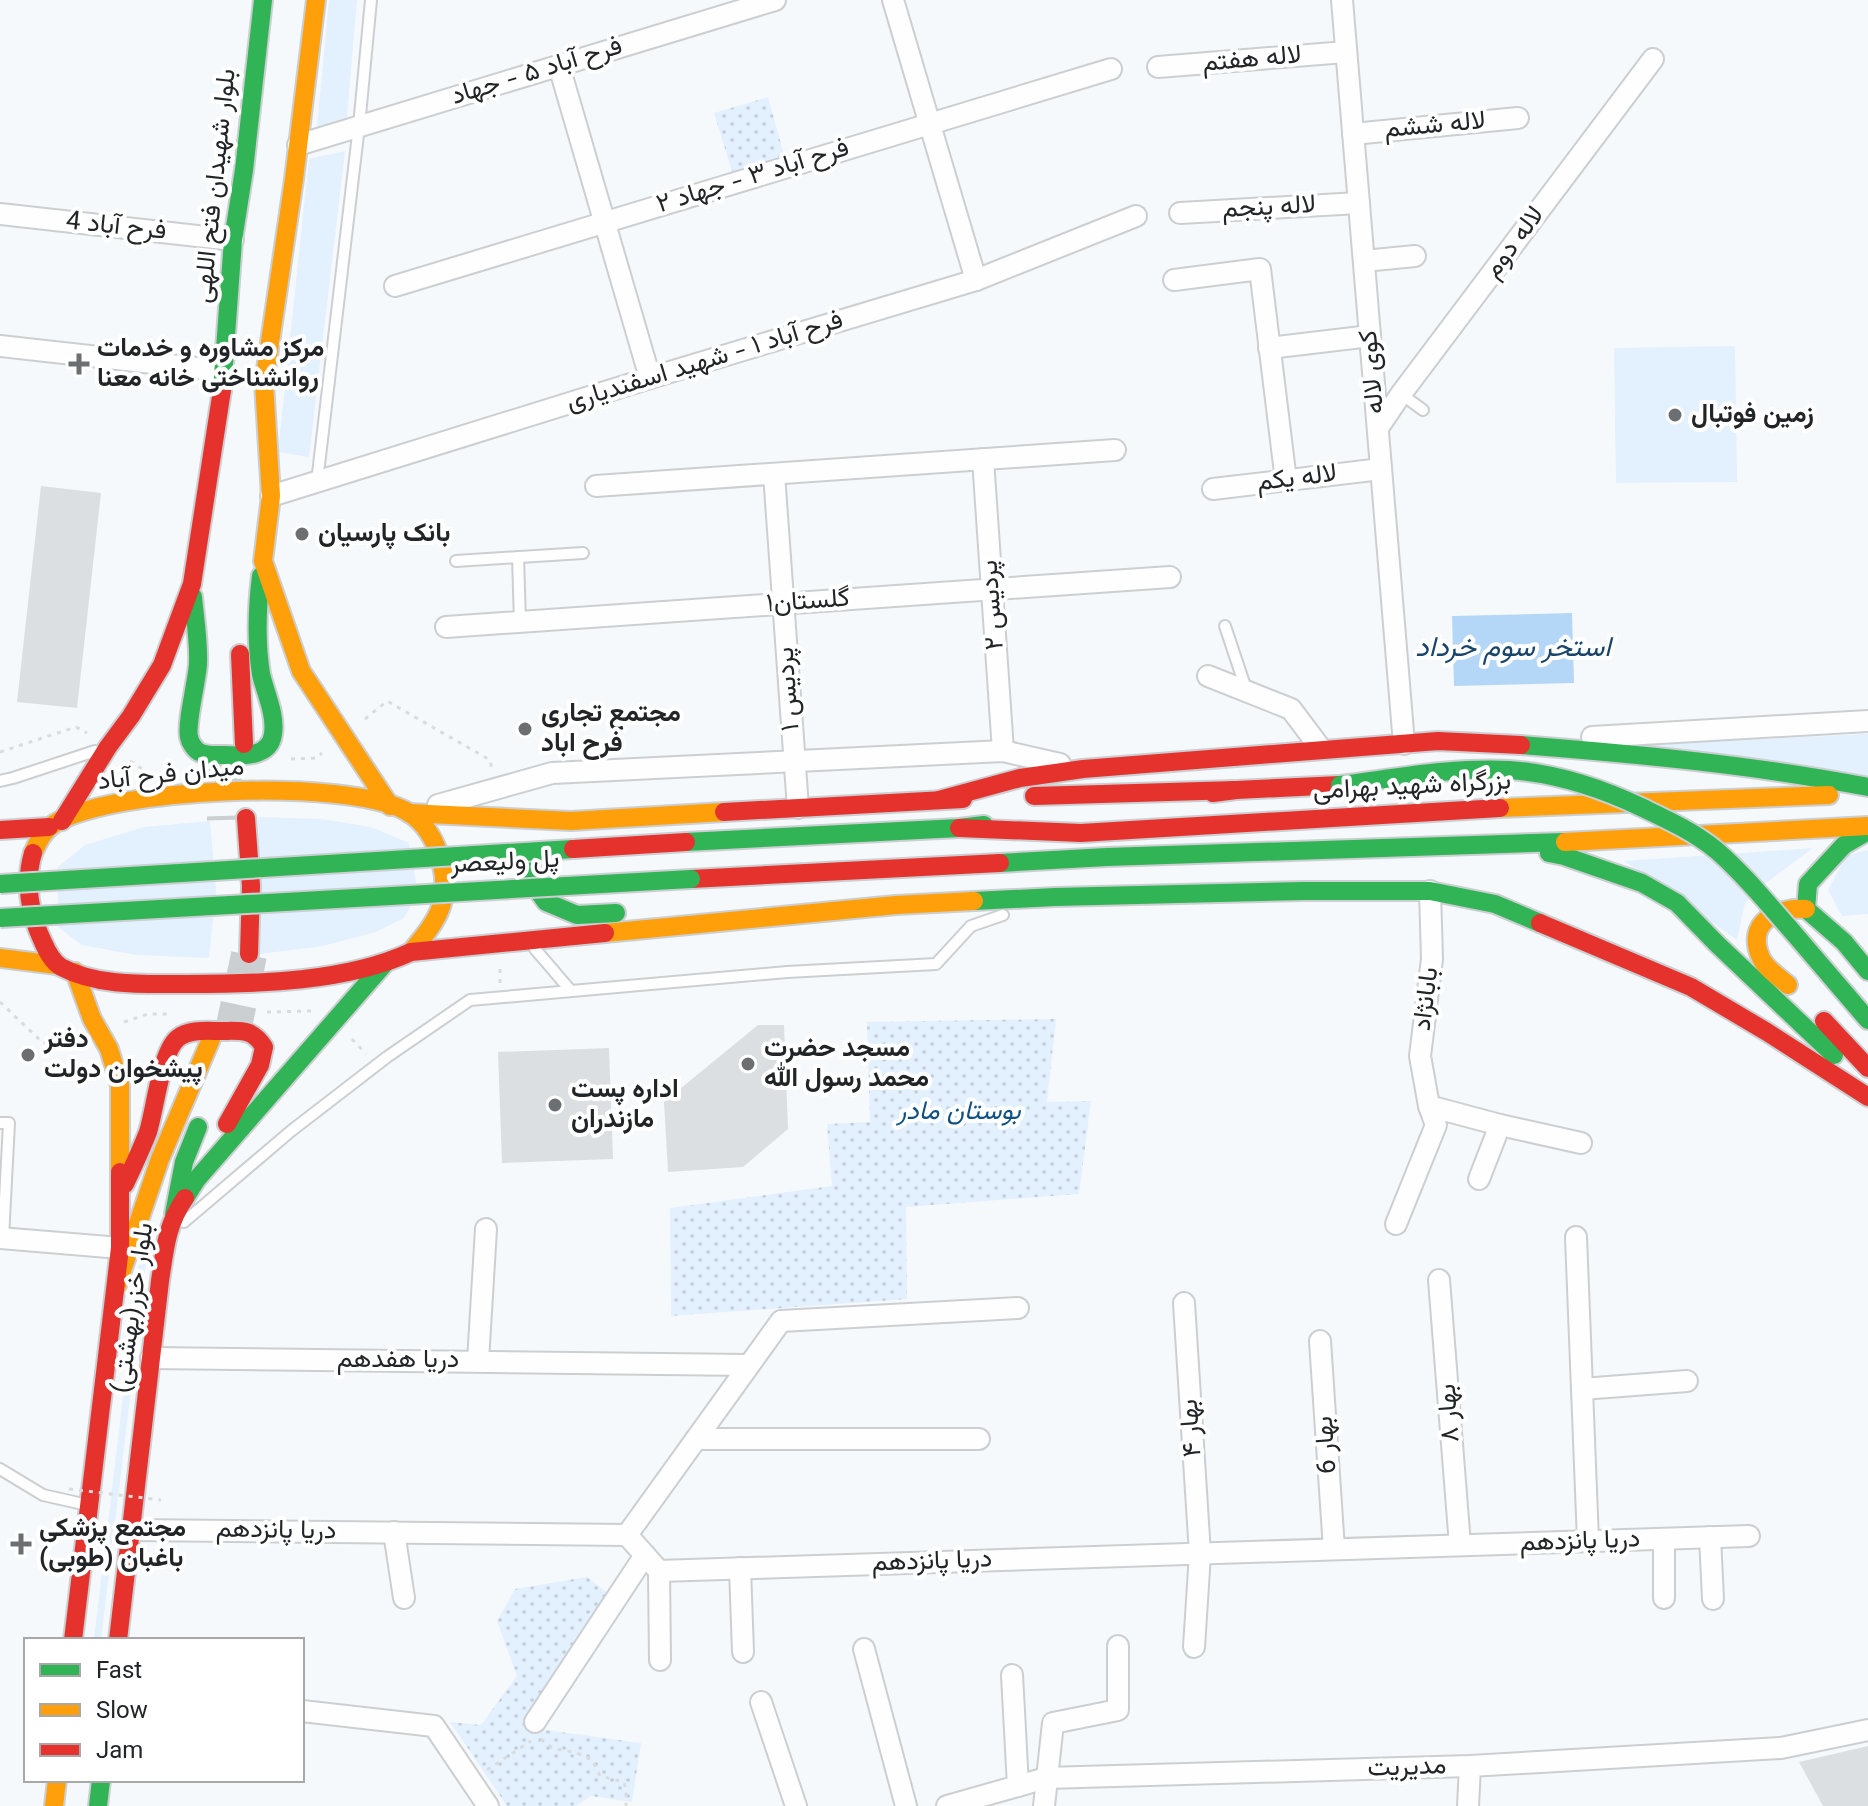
<svg xmlns="http://www.w3.org/2000/svg" width="1868" height="1806" font-family="Georgia,Vazirmatn,serif">
<style>
.grass{fill:#e3f0fe}
.park{fill:url(#park-dots)}
.water{fill:#b5d7f7}
.building{fill:#dcdfe1}
.lines{fill:none;stroke-linecap:round;stroke-linejoin:round}
.highway-tunnel{stroke:#cccfd1;stroke-width:36;stroke-dasharray:36 18;stroke-linecap:butt}
.lane-casing{stroke:#cccfd2;stroke-width:14}
.street-casing{stroke:#cccfd2;stroke-width:24}
.fast-casing{stroke:#cccfd2;stroke-width:22}
.slow-casing{stroke:#cccfd2;stroke-width:22}
.jam-casing{stroke:#cccfd2;stroke-width:22}
.path{stroke:#dadbdd;stroke-width:3;stroke-dasharray:4 6;stroke-linecap:butt}
.lane{stroke:#fefeff;stroke-width:10}
.street{stroke:#fefeff;stroke-width:20}
.fast{stroke:#30b455;stroke-width:18}
.slow{stroke:#ff9f0a;stroke-width:18}
.jam{stroke:#e5322d;stroke-width:18}
.fast-bridge-casing{stroke:#cccfd2;stroke-width:22;stroke-linecap:butt}
.jam-bridge-casing{stroke:#cccfd2;stroke-width:22;stroke-linecap:butt}
.path-bridge{stroke:#dadbdd;stroke-width:3;stroke-dasharray:4 6;stroke-linecap:butt}
.fast-bridge{stroke:#30b455;stroke-width:18}
.jam-bridge{stroke:#e5322d;stroke-width:18}
.poi-dot{fill:#6c6f72;stroke:#fff;stroke-width:3}
.labels{text-anchor:middle;dominant-baseline:central;stroke-width:8;stroke-linejoin:round;paint-order:stroke}
.street-label{font-size:26px;fill:#222527;stroke:#fff}
.poi-label{font-size:26px;font-weight:bold;fill:#222527;stroke:#fff;text-anchor:start}
.park-label{font-size:26px;font-style:italic;fill:#0e5184;stroke:#fff}
.water-label{font-size:28px;font-style:italic;fill:#1a456a;stroke:#fff}
</style>
<defs>
<pattern id="park-dots" width="8" height="8" patternUnits="userSpaceOnUse" patternTransform="scale(2)"><rect width="8" height="8" fill="#e3f0fe"/><path d="M2 2h.1M6 6h.1" fill="none" stroke="#c2ceda" stroke-width="1.8" stroke-linecap="round"/></pattern>
</defs>
<rect width="100%" height="100%" fill="#f6f9fc"/>
<g class="grass">
<polygon points="329,0 357,0 347,117 317,127"/>
<polygon points="345,151 309,457 278,452 309,159"/>
<polygon points="1735,346 1737,482 1616,483 1614,348"/>
<polygon points="1868,734 1868,777 1633,745"/>
<polygon points="258,817 322,819 371,827 409,843 418,893 404,918 376,932 323,946 260,954"/>
<polygon points="210,821 216,889 209,958 136,955 82,945 59,928 57,868 85,845 144,827"/>
<polygon points="1813,848 1766,883 1745,903 1737,940 1624,861"/>
<polygon points="1868,850 1868,914 1842,916 1828,890 1847,855"/>
<polygon points="141,1246 148,1246 101,1640 94,1640"/>
</g>
<g class="park">
<polygon points="768,97 786,162 734,178 714,113"/>
<polygon points="1056,1019 1047,1102 1091,1101 1079,1194 906,1207 907,1299 671,1316 670,1208 832,1186 827,1124 870,1122 867,1022"/>
<polygon points="587,1577 609,1594 524,1727 641,1743 632,1802 591,1796 576,1806 507,1806 450,1722 481,1725 517,1676 497,1621 515,1589"/>
</g>
<polygon class="water" points="1572,613 1574,683 1454,686 1452,616"/>
<g class="building">
<polygon points="41,486 101,493 77,708 17,702"/>
<polygon points="758,1025 784,1025 788,1129 743,1167 668,1172 664,1102"/>
<polygon points="609,1048 613,1159 502,1163 498,1052"/>
<polygon points="1868,1746 1868,1806 1823,1806 1799,1762"/>
</g>
<g class="lines">
<g class="highway-tunnel">
<polyline points="223,762 225,820"/>
<polyline points="231,1040 249,955"/>
</g>
<g class="lane-casing">
<g id="lane">
<polyline points="1401,394 1423,410"/>
<polyline points="317,482 359,126 371,0"/>
<polyline points="518,557 520,622"/>
<polyline points="456,561 583,553"/>
<polyline points="1225,626 1246,689"/>
<polyline points="0,781 13,778 95,751"/>
<polyline points="535,949 571,991"/>
<polyline points="0,1123 9,1123 3,1238"/>
<polyline points="184,1222 291,1131 387,1057 470,1000 787,972 936,964 971,926 1003,915"/>
<polyline points="0,1469 43,1495 83,1504"/>
</g>
</g>
<g class="street-casing">
<g id="street">
<polyline points="893,0 976,280"/>
<polyline points="1342,0 1404,744"/>
<polyline points="559,66 650,378"/>
<polyline points="1158,67 1346,52"/>
<polyline points="1353,134 1518,118"/>
<polyline points="298,145 775,0"/>
<polyline points="1180,213 1359,203"/>
<polyline points="0,214 233,240"/>
<polyline points="1364,261 1415,256"/>
<polyline points="1174,280 1260,269 1286,481"/>
<polyline points="395,286 1111,69"/>
<polyline points="0,346 224,371"/>
<polyline points="1269,348 1370,336"/>
<polyline points="1378,428 1401,394 1653,59"/>
<polyline points="983,459 1003,751"/>
<polyline points="774,474 798,808"/>
<polyline points="596,486 1115,450"/>
<polyline points="1213,489 1381,469"/>
<polyline points="271,496 650,378 976,280 1136,216"/>
<polyline points="446,627 1170,577"/>
<polyline points="1208,676 1291,709 1321,749"/>
<polyline points="1592,737 1868,721"/>
<polyline points="438,805 552,773 1003,751 1060,764"/>
<polyline points="1430,891 1432,959 1420,1056 1429,1106 1500,1125 1581,1143"/>
<polyline points="1479,1179 1500,1125"/>
<polyline points="1396,1224 1436,1125 1429,1106"/>
<polyline points="1576,1237 1588,1541"/>
<polyline points="0,1238 120,1248"/>
<polyline points="1439,1280 1460,1545"/>
<polyline points="1184,1303 1200,1554 1194,1647"/>
<polyline points="1320,1341 1334,1549"/>
<polyline points="151,1358 749,1365"/>
<polyline points="478,1361 486,1229"/>
<polyline points="1582,1389 1687,1381"/>
<polyline points="696,1439 979,1439"/>
<polyline points="131,1530 627,1535 659,1571 1749,1536"/>
<polyline points="394,1532 404,1598"/>
<polyline points="627,1535 781,1321 1018,1308"/>
<polyline points="1710,1537 1713,1599"/>
<polyline points="1664,1539 1664,1598"/>
<polyline points="740,1568 743,1652"/>
<polyline points="659,1571 660,1660"/>
<polyline points="864,1649 906,1806"/>
<polyline points="1012,1675 1018,1786"/>
<polyline points="761,1702 796,1806"/>
<polyline points="302,1711 434,1726 488,1806"/>
<polyline points="535,1722 645,1555"/>
<polyline points="947,1806 1046,1778 1470,1766 1781,1748 1868,1730"/>
<polyline points="1044,1806 1053,1723 1118,1710 1118,1646"/>
<polyline points="1468,1806 1470,1766"/>
</g>
</g>
<g class="fast-casing">
<g id="fast">
<polyline points="222,390 233,240 244,170 263,0"/>
<path d="M193,597C195,619 199,642 198,664C197,681 186,723 189,737C190,742 194,749 199,752C206,756 215,755 223,755C241,756 270,758 273,734C276,714 265,692 261,674C256,642 257,608 261,576"/>
<path d="M1521,745C1637,754 1754,765 1868,787"/>
<polyline points="1868,831 1844,845 1808,884 1806,909 1844,942 1868,971"/>
<polyline points="686,842 959,828 984,825"/>
<polyline points="1549,853 1564,856 1642,883 1677,903 1717,944 1834,1055"/>
<polyline points="1000,863 1107,857 1565,842"/>
<polyline points="531,866 534,885 546,902 577,915 616,913"/>
<polyline points="974,901 1055,897 1304,891 1430,891 1495,904 1540,923"/>
<polyline points="1791,930 1868,1020"/>
<polyline points="185,1198 197,1179 385,963"/>
<polyline points="174,1214 184,1162 198,1127"/>
<polyline points="98,1806 101,1780"/>
</g>
</g>
<g class="slow-casing">
<g id="slow">
<polyline points="264,383 294,179 316,0"/>
<polyline points="264,383 271,496 263,561 301,671 390,806"/>
<polyline points="1500,808 1829,795"/>
<polyline points="409,813 571,821 724,812"/>
<polyline points="1565,842 1868,826"/>
<path d="M33,853C38,842 43,831 54,824C112,787 345,778 406,811C426,822 437,844 442,865C451,904 435,923 411,952"/>
<polyline points="605,933 896,905 974,901"/>
<polyline points="0,958 57,965"/>
<polyline points="75,972 92,1019 109,1049 120,1085 120,1172"/>
<path d="M1788,985C1779,977 1766,969 1761,958C1745,923 1776,907 1806,909"/>
<polyline points="115,1291 160,1159 211,1039"/>
<polyline points="54,1806 57,1780"/>
</g>
</g>
<g class="jam-casing">
<g id="jam">
<polyline points="240,654 244,744"/>
<polyline points="1213,793 1236,790 1340,785"/>
<polyline points="1034,796 1236,790"/>
<polyline points="939,800 1020,778 1083,769 1438,741 1521,745"/>
<polyline points="724,812 963,799"/>
<polyline points="246,818 251,886 249,954"/>
<polyline points="62,821 108,747 131,716 162,665 192,584 222,390"/>
<polyline points="959,828 1081,833 1500,808"/>
<polyline points="0,830 49,827"/>
<path d="M33,853C24,883 30,915 43,942C47,951 52,962 61,967C98,987 147,984 188,984C259,984 346,982 411,952L605,933"/>
<polyline points="691,879 1000,863"/>
<polyline points="1540,923 1691,987 1767,1032 1868,1097"/>
<polyline points="1824,1021 1868,1068"/>
<path d="M125,1184C133,1167 141,1150 148,1132C155,1110 161,1051 178,1038C189,1029 207,1031 220,1031C241,1031 252,1028 264,1047L260,1065L227,1124"/>
<polyline points="73,1640 120,1248 120,1172"/>
<path d="M118,1640L160,1281C165,1249 166,1226 185,1198"/>
</g>
</g>
<g class="path">
<polyline points="365,719 387,701 490,760 492,770"/>
<polyline points="0,752 76,727 87,733"/>
<polyline points="291,759 316,758 322,753"/>
<polyline points="130,761 144,770"/>
<polyline points="500,969 500,985"/>
<polyline points="0,1002 43,1043 74,1036"/>
<polyline points="267,1012 311,1011"/>
<polyline points="124,1022 148,1014 167,1014"/>
<polyline points="352,1039 366,1054"/>
<polyline points="541,1739 552,1748 577,1753 592,1760 600,1776 624,1782 626,1790 626,1806"/>
<polyline points="487,1770 531,1741"/>
</g>
<use href="#lane" class="lane"/>
<use href="#street" class="street"/>
<use href="#fast" class="fast"/>
<use href="#slow" class="slow"/>
<use href="#jam" class="jam"/>
<g class="fast-bridge-casing">
<g id="fast-bridge">
<path d="M1340,785C1396,778 1453,767 1509,770C1556,773 1601,788 1643,808C1668,820 1694,832 1716,850C1744,874 1767,903 1791,930"/>
<polyline points="0,884 573,849"/>
<polyline points="0,918 691,879"/>
</g>
</g>
<g class="jam-bridge-casing">
<polyline id="jam-bridge" points="573,849 686,842"/>
</g>
<polyline class="path-bridge" points="69,1489 161,1500"/>
<use href="#fast-bridge" class="fast-bridge"/>
<use href="#jam-bridge" class="jam-bridge"/>
</g>
<g class="poi-dot">
<path d="M75 352h8v8h8v8h-8v8h-8v-8h-8v-8h8z"/>
<circle cx="1675" cy="415" r="8"/>
<circle cx="302" cy="534" r="8"/>
<circle cx="525" cy="729" r="8"/>
<circle cx="28" cy="1055" r="8"/>
<circle cx="748" cy="1064" r="8"/>
<circle cx="555" cy="1105" r="8"/>
<path d="M17 1532h8v8h8v8h-8v8h-8v-8h-8v-8h8z"/>
</g>
<g class="labels">
<g class="street-label">
<text transform="translate(1252 60) rotate(-5)">لاله هفتم</text>
<text transform="translate(537 72) rotate(-17)">فرح آباد ۵ - جهاد</text>
<text transform="translate(1435 126) rotate(-5)">لاله ششم</text>
<text transform="translate(753 177) rotate(-17)">فرح آباد ۳ - جهاد ۲</text>
<text transform="translate(216 186) rotate(-84)">بلوار شهیدان فتح اللهی</text>
<text transform="translate(1269 208) rotate(-3)">لاله پنجم</text>
<text transform="translate(116 227) rotate(6)">فرح آباد 4</text>
<text transform="translate(1515 243) rotate(-53)">لاله دوم</text>
<text transform="translate(705 362) rotate(-17)">فرح آباد ۱ - شهید اسفندیاری</text>
<text transform="translate(1373 372) rotate(-95)">کوی لاله</text>
<text transform="translate(1297 479) rotate(-7)">لاله یکم</text>
<text transform="translate(808 602) rotate(-4)">گلستان۱</text>
<text transform="translate(993 605) rotate(-94)">پردیس ۲</text>
<text transform="translate(789 689) rotate(-94)">پردیس ۱</text>
<text transform="translate(171 775) rotate(-6)">میدان فرح آباد</text>
<text transform="translate(1412 787) rotate(-3)">بزرگراه شهید بهرامی</text>
<text transform="translate(505 863) rotate(-3)">پل ولیعصر</text>
<text transform="translate(1427 999) rotate(-83)">بابانژاد</text>
<text transform="translate(134 1308) rotate(-82)">بلوار خزر(بهشتی)</text>
<text x="398" y="1360">دریا هفدهم</text>
<text transform="translate(1450 1413) rotate(-94)">بهار ۸</text>
<text transform="translate(1192 1428) rotate(-94)">بهار ۴</text>
<text transform="translate(1327 1445) rotate(-94)">بهار 6</text>
<text transform="translate(276 1531) rotate(1)">دریا پانزدهم</text>
<text transform="translate(1580 1542) rotate(-2)">دریا پانزدهم</text>
<text transform="translate(932 1562) rotate(-2)">دریا پانزدهم</text>
<text transform="translate(1407 1768) rotate(-2)">مدیریت</text>
</g>
<g class="poi-label">
<text x="97" y="349">مرکز مشاوره و خدمات<tspan x="97" dy="30">روانشناختی خانه معنا</tspan></text>
<text x="1691" y="415">زمین فوتبال</text>
<text x="318" y="534">بانک پارسیان</text>
<text x="541" y="714">مجتمع تجاری<tspan x="541" dy="30">فرح اباد</tspan></text>
<text x="44" y="1040">دفتر<tspan x="44" dy="30">پیشخوان دولت</tspan></text>
<text x="764" y="1049">مسجد حضرت<tspan x="764" dy="30">محمد رسول الله</tspan></text>
<text x="571" y="1090">اداره پست<tspan x="571" dy="30">مازندران</tspan></text>
<text x="39" y="1529">مجتمع پزشکی<tspan x="39" dy="30">باغبان (طوبی)</tspan></text>
</g>
<g class="park-label">
<text x="959" y="1112">بوستان مادر</text>
</g>
<g class="water-label">
<text x="1513" y="649">استخر سوم خرداد</text>
</g>
</g>
<rect x="24" y="1638" width="280" height="144" fill="#ffffff" stroke="#a7a8a9" stroke-width="2"/>
<rect x="40" y="1664" width="40" height="12" fill="#30b455" stroke="#a7a8a9" stroke-width="2"/>
<text x="96" y="1678" font-size="24" fill="#222527">Fast</text>
<rect x="40" y="1704" width="40" height="12" fill="#ff9f0a" stroke="#a7a8a9" stroke-width="2"/>
<text x="96" y="1718" font-size="24" fill="#222527">Slow</text>
<rect x="40" y="1744" width="40" height="12" fill="#e5322d" stroke="#a7a8a9" stroke-width="2"/>
<text x="96" y="1758" font-size="24" fill="#222527">Jam</text>
</svg>
